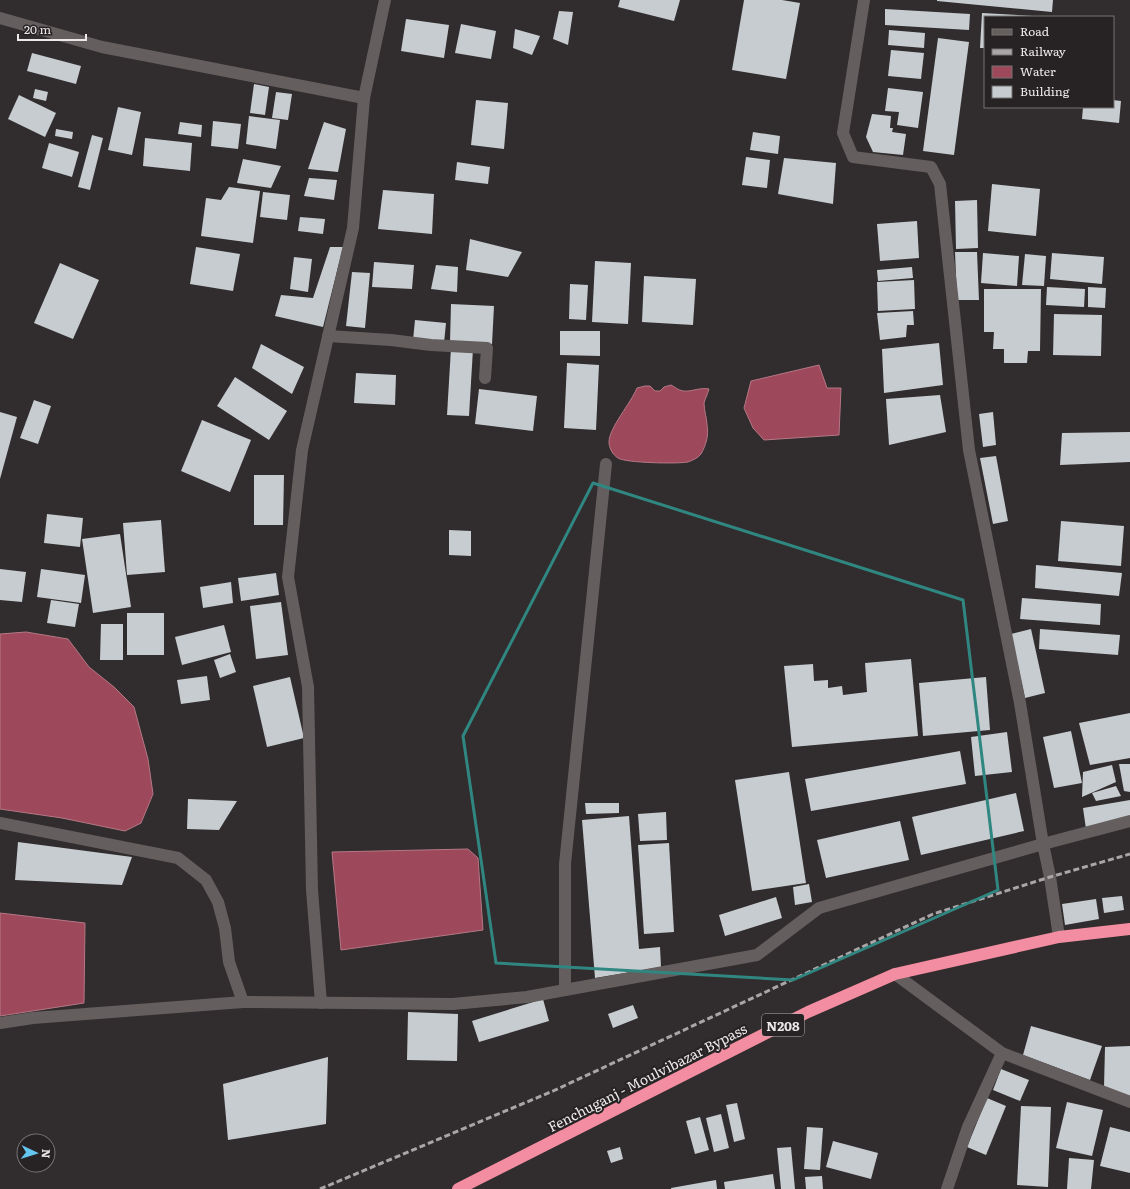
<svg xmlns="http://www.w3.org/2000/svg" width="1130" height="1189" font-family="Literata,serif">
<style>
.water{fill:#9d485b;stroke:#b57886}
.building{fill:#c6cccf}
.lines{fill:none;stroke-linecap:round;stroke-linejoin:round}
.minor{stroke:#645e5f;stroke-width:12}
.highway{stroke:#f38da1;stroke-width:12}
.rail{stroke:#aaa6a7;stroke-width:3;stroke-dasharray:6 3;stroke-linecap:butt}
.marked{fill:none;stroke:#308781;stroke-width:3;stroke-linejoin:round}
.labels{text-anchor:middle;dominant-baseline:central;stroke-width:4;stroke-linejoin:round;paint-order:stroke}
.shield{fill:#272223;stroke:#b2adae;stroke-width:1}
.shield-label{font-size:13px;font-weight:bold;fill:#ede9ea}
.street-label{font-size:14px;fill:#ede9ea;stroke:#272223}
</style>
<rect width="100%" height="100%" fill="#312c2d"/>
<g class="water">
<polygon points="819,365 827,388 841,388 839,435 764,440 753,428 744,408 751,381"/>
<path d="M671,385C675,387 678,390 683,391C692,392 700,387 709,389C708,393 705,399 704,403C704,411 707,418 707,425C709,435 706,445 701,454C698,458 693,460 688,462C678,464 625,463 618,458C613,455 609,448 609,442C609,428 631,403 637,388L645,386H650L655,391H660L664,387Z"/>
<polygon points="26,632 68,639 89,667 114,687 134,707 148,759 153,794 141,823 125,831 62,818 0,809 0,634"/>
<polygon points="468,849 478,858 483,930 341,950 332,852"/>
<polygon points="0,913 85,923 84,1003 0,1016"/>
</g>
<g class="building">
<polygon points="620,0 680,0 674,21 618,7"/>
<polygon points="744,0 782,0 800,3 786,79 732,70"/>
<polygon points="937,0 1053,0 1052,12 937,1"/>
<polygon points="885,9 970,14 969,30 885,25"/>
<polygon points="559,11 573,12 568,45 553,39"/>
<polygon points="982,13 1033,16 1033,17 985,17 985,48 980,48"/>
<polygon points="406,19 449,25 444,58 401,51"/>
<polygon points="461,24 496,31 491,59 455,53"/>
<polygon points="515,29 540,36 532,55 513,48"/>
<polygon points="889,30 925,33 924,48 888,45"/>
<polygon points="938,38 969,42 954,155 923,151"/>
<polygon points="891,50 924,53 921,79 888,76"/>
<polygon points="32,53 81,66 76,84 27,71"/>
<polygon points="254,84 269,87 265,115 250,113"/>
<polygon points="888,88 923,92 918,128 897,125 899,112 885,111"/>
<polygon points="35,89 48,92 46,101 33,98"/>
<polygon points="276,92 292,94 288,120 272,118"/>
<polygon points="19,95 56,113 45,137 8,119"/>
<polygon points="476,100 508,103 504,149 471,145"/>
<polygon points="1113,100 1121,101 1119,123 1082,119 1083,107 1113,107"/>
<polygon points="118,107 141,112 132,155 108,150"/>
<polygon points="872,114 891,116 890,128 893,128 892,132 906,134 903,155 873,152 866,137"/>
<polygon points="249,116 280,120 276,149 246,144"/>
<polygon points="213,121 241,124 238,149 211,146"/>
<polygon points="180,122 202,125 201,137 178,134"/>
<polygon points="324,122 346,129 338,172 308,169"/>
<polygon points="56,129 73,132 72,139 55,136"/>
<polygon points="753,132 780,136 778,154 750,150"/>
<polygon points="92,135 103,138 90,190 78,187"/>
<polygon points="145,138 192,143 190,171 143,166"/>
<polygon points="49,143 79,152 72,177 42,168"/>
<polygon points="746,157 770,160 767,188 742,185"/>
<polygon points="784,158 836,163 833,204 778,194"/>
<polygon points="243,159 281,166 271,188 237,183"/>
<polygon points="457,162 490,167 488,184 455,180"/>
<polygon points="309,178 337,180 334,200 304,196"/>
<polygon points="992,184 1040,189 1036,236 988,231"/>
<polygon points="229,187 260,191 253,243 201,236 206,198 221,200"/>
<polygon points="383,190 434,194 432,234 378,229"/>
<polygon points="263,192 290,195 287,220 260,217"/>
<polygon points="977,200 978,248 956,249 955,201"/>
<polygon points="300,217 325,219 323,234 298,231"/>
<polygon points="917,221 919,258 880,261 877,224"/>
<polygon points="470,239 522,252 508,277 466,270"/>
<polygon points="196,247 240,254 233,291 190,284"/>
<polygon points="330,247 343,247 323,327 275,316 281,295 313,298"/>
<polygon points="955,252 977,252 979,300 957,300"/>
<polygon points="983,253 1019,256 1017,286 981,283"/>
<polygon points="1052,253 1104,257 1102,284 1050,279"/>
<polygon points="1025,254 1046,256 1044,286 1022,285"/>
<polygon points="294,257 312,259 308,292 290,289"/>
<polygon points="595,261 631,263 628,324 592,322"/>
<polygon points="374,262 414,265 412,289 372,287"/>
<polygon points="60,263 99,280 73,339 34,323"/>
<polygon points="436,265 458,267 457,292 431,289"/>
<polygon points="912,267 913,278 878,281 877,270"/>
<polygon points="352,272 370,273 365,328 346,326"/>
<polygon points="644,276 696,279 693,325 642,322"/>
<polygon points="914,280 915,309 878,311 877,282"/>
<polygon points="570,284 588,285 586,320 569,319"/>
<polygon points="1047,287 1085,289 1084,307 1046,305"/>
<polygon points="1088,287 1106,288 1105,308 1088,307"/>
<polygon points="984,289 1041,289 1040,351 1028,351 1027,363 1004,363 1004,349 993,349 994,332 984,332"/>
<polygon points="451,304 494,306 492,344 450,342"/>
<polygon points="913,311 914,325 907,325 906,337 880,340 877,313"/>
<polygon points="1054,314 1102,315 1101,356 1053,355"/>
<polygon points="415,320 446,323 444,343 413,340"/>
<polygon points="560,331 600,331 600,356 560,355"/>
<polygon points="939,343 943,385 884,393 882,349"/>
<polygon points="261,344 304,367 292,394 252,368"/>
<polygon points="451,348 473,349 469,416 447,415"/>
<polygon points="567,363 599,365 596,430 564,428"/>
<polygon points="356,373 396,375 395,405 354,403"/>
<polygon points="235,377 287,411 269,440 217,406"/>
<polygon points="479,389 537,396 533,431 475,424"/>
<polygon points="940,395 946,432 889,445 886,399"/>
<polygon points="34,400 51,406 38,444 20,438"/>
<polygon points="0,412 17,417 0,479"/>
<polygon points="993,412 996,445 983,447 979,414"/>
<polygon points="202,420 251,440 230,492 181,471"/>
<polygon points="1130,432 1130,462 1060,465 1062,433"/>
<polygon points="996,456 1008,521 993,524 980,458"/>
<polygon points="254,475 284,475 283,525 254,525"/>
<polygon points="47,514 83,518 80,547 44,543"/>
<polygon points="161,520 165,572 127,575 123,523"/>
<polygon points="1061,521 1124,526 1121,566 1058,561"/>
<polygon points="449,530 471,531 471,556 449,555"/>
<polygon points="120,534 131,607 93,613 82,539"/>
<polygon points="1036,565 1122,573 1119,596 1035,588"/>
<polygon points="0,569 26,572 22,602 0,600"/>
<polygon points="41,569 85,575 81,603 37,597"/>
<polygon points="276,573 279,595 241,601 238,578"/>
<polygon points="231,582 233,603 203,608 200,587"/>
<polygon points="1022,598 1101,604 1100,625 1020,619"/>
<polygon points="51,600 79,604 75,627 47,623"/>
<polygon points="281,602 288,655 256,659 250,606"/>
<rect x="127" y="613" width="37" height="42"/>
<polygon points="101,624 123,624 123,660 100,660"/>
<polygon points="224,625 231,652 182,665 175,637"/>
<polygon points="1031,629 1045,693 1025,698 1011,634"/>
<polygon points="1040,629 1120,635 1118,655 1039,649"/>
<polygon points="230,654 236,672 220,678 214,660"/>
<polygon points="911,659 918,736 792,747 784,666 813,664 814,681 828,680 828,688 842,686 843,695 867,692 865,663"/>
<polygon points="207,676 210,700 181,704 177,680"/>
<polygon points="290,677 304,738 267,747 253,686"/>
<polygon points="986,677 990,730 923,736 919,683"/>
<polygon points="1130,713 1130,758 1090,765 1079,723"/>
<polygon points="1071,731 1082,783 1054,788 1043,737"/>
<polygon points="1007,732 1012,772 975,776 971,737"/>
<polygon points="960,751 966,784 811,811 805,779"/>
<polygon points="1119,764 1130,764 1130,792 1124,791"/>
<polygon points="1112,765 1116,782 1082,797 1083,772"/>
<polygon points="789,772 806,883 752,891 735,780"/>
<polygon points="1116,786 1121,796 1096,801 1092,793"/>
<polygon points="1016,793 1024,831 921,855 912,817"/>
<polygon points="188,799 237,801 219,830 187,829"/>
<polygon points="1130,800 1130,817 1086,829 1083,808"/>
<polygon points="585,803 619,803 619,813 586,814"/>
<polygon points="666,812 667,840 640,841 638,814"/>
<polygon points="629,816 639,949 660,947 661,967 595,978 582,820"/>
<polygon points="900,821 909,860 826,878 817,840"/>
<polygon points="18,842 132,857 122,885 15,880"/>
<polygon points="669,843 674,932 644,934 638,845"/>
<polygon points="809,884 812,902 795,905 793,887"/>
<polygon points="1122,896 1124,910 1104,913 1102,898"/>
<polygon points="776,897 782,918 725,936 719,915"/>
<polygon points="1096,899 1099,919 1065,925 1062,904"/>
<polygon points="543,999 549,1021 479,1042 472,1021"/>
<polygon points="633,1005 638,1018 613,1028 608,1014"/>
<polygon points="408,1012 458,1014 457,1061 407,1060"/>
<polygon points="1031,1026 1102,1046 1090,1080 1023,1055"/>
<polygon points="1130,1046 1130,1096 1104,1087 1105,1047"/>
<polygon points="328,1057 326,1124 228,1140 223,1084"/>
<polygon points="1001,1069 1029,1080 1020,1101 993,1090"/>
<polygon points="987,1098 1006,1106 986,1155 967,1147"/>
<polygon points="1067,1102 1103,1110 1092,1156 1056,1148"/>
<polygon points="737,1103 745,1139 734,1142 726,1105"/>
<polygon points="1021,1106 1051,1107 1048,1187 1017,1185"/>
<polygon points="721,1114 729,1148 714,1152 706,1118"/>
<polygon points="700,1117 709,1150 695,1154 686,1121"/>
<polygon points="807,1127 823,1128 820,1170 804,1169"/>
<polygon points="1110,1127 1130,1132 1130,1173 1100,1166"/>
<polygon points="833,1141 878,1153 871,1179 826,1167"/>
<polygon points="620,1147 623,1159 611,1163 607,1151"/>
<polygon points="791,1147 795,1189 781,1189 777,1148"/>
<polygon points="1069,1158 1094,1160 1091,1189 1067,1189"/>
<polygon points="773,1174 775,1189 725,1189 724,1182"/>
<polygon points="822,1176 823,1189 806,1189 805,1177"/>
<polygon points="716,1180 717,1189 671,1189 671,1188"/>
</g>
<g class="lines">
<g class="minor">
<polyline points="864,0 843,133 853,157 931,167 940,184 969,450 1020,703 1043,844 1050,877 1059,937"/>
<polyline points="0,18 102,47 364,98"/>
<polyline points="328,336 391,340 431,345 487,348 485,378"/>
<polyline points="0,823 178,858 206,880 218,902 225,928 229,962 243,1002"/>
<polyline points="895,974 1002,1053 1130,1102"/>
<polyline points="565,990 565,864 606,464"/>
<polyline points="321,1003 312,890 308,687 288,577 302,450 353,228 364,98 385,0"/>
<polyline points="0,1023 33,1018 243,1002 453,1004 527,997 565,990 757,955 819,908 1043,844 1130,821"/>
<polyline points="947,1189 968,1127 1002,1053"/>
</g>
<polyline class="highway" points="458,1189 808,1012 895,974 1059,937 1130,929"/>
<polyline class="rail" points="320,1189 553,1091 933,914 1050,877 1130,854"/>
</g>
<path class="marked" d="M593,483L963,600L998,890L793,980L496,963L463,736Z"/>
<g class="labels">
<rect class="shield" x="762" y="1014" width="42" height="22" rx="3"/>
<g class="shield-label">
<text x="783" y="1025">N208</text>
</g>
<g class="street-label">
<text transform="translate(647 1077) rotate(-27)">Fenchuganj - Moulvibazar Bypass</text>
</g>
</g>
<rect x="984" y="16" width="130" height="92" fill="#272223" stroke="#767273"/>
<rect x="992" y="29" width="20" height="6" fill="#645e5f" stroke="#767273"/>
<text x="1020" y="36" font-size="12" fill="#ede9ea">Road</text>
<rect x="992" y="49" width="20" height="6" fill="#aaa6a7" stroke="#767273"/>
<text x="1020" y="56" font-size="12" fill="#ede9ea">Railway</text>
<rect x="992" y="66" width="20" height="12" fill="#9d485b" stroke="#767273"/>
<text x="1020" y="76" font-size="12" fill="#ede9ea">Water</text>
<rect x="992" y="86" width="20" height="12" fill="#c6cccf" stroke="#767273"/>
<text x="1020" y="96" font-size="12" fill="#ede9ea">Building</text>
<g transform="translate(36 1153) rotate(94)"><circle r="19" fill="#272223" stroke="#767273"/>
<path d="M0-3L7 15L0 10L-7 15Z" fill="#64c5ee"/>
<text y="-6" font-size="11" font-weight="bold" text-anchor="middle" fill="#ede9ea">N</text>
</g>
<path d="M18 34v6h68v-6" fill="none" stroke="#ede9ea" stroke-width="2"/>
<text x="24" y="34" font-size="12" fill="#ede9ea" stroke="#272223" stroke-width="3" paint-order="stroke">20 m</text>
</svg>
